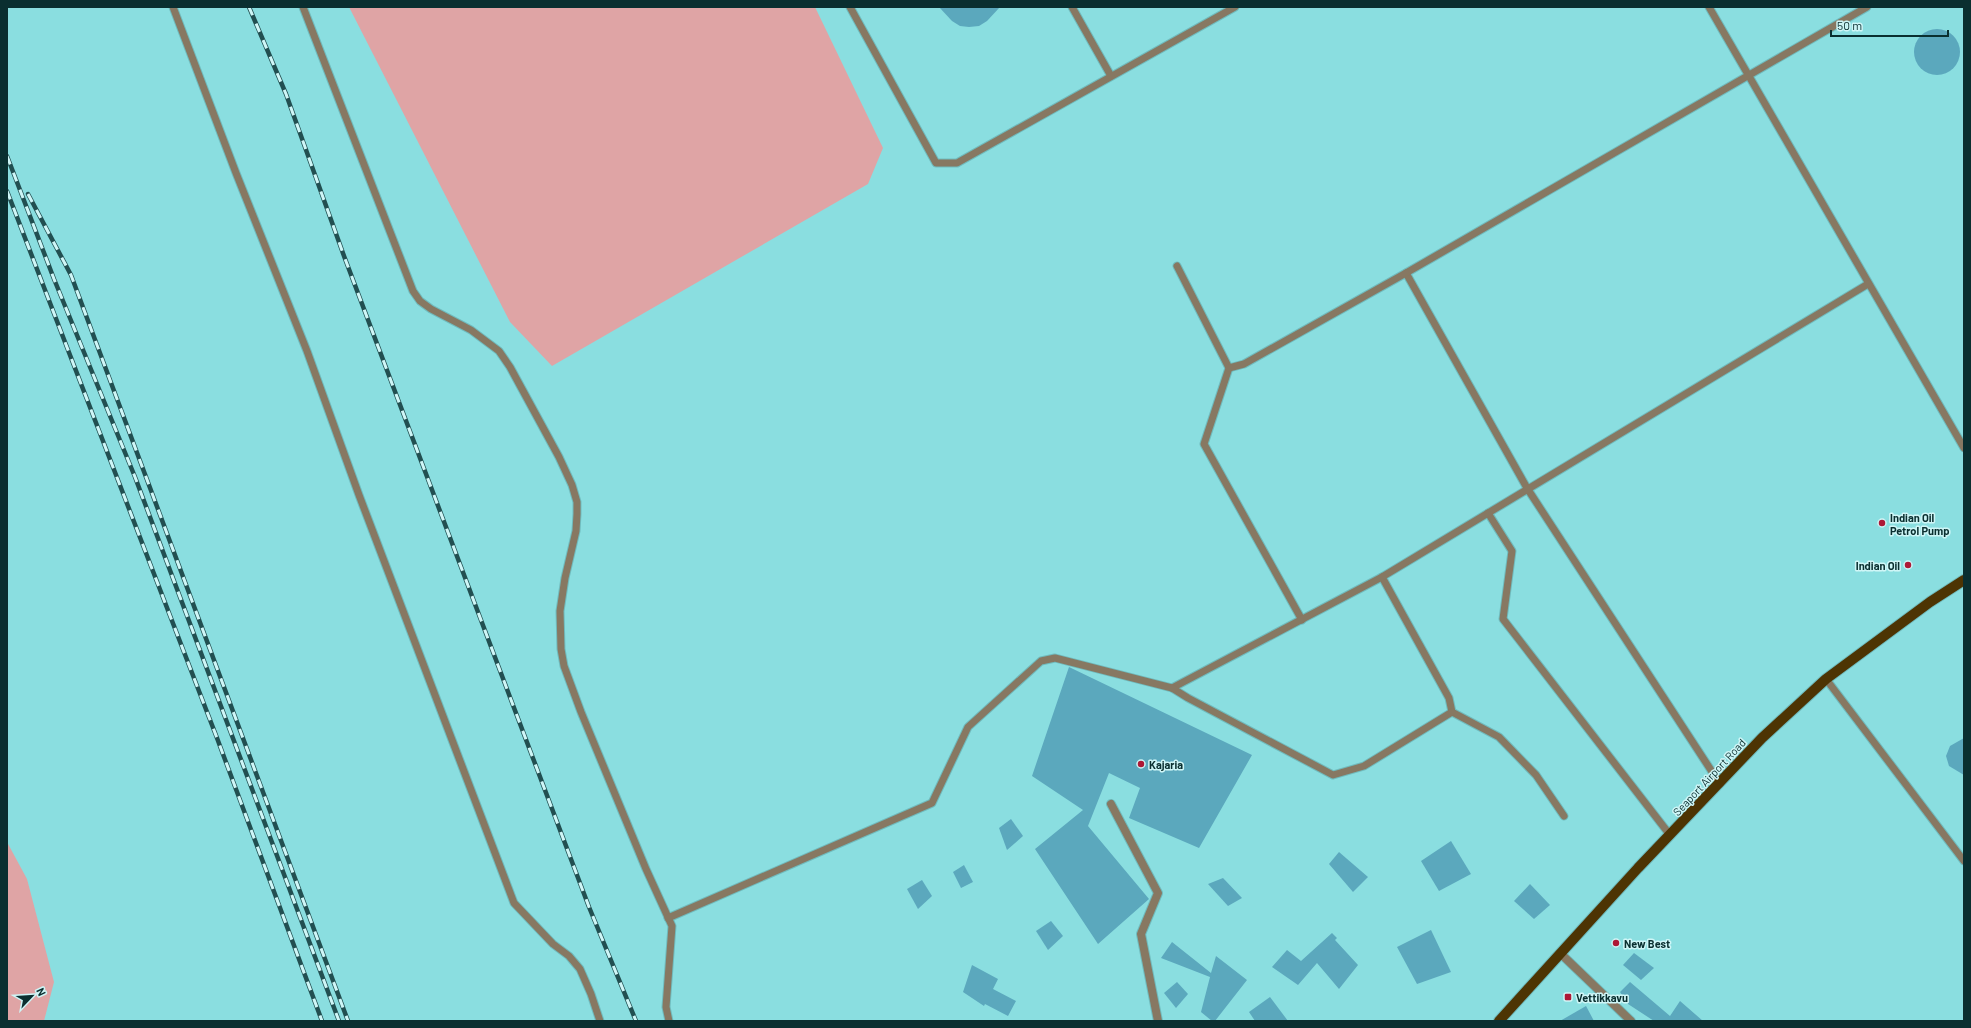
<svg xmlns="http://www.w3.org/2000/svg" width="1971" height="1028" font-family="Barlow,sans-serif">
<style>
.green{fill:#dfa4a5}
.building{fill:#5ba8bd}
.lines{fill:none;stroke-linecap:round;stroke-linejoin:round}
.service-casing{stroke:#70bbbd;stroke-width:9}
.minor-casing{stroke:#70bbbd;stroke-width:10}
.primary-casing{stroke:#70bbbd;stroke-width:12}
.service{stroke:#877862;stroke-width:7}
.minor{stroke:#877862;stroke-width:8}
.primary{stroke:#4d3403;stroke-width:10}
.rail-casing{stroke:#224f51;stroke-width:4.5}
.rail{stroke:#cff6f7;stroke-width:3;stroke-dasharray:9;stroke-linecap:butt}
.poi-dot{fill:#ad1836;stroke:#cff6f7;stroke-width:1.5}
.labels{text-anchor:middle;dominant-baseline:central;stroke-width:3;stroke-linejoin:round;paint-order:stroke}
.poi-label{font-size:11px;font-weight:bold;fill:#0a2f30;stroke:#cff6f7;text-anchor:start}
.street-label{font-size:11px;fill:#0a2f30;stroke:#cff6f7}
</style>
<rect width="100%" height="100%" fill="#8adee0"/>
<g class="green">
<polygon points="349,7 815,7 883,148 868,184 552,366 510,322"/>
<polygon points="7,842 27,879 54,982 44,1021 7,1021"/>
</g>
<g class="building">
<polygon points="939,7 1000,7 987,21 979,26 969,27 960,26 952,21"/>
<circle cx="1937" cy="52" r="23"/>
<polygon points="1069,667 1252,755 1199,848 1129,818 1140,788 1109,773 1088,826 1149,899 1098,944 1035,849 1083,810 1032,776"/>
<polygon points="1964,738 1964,775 1949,766 1946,756 1950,746"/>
<polygon points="1011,819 1023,836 1007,850 999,828"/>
<polygon points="1451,841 1471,874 1439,891 1421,861"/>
<polygon points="1339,852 1368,877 1353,892 1329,864"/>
<polygon points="964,865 973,882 961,888 953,872"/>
<polygon points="1223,878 1242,898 1228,906 1208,884"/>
<polygon points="922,880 932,896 918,909 907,889"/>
<polygon points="1530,884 1550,905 1534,919 1514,901"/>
<polygon points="1051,921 1063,936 1048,950 1036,931"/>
<polygon points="1431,930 1451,972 1417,984 1397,947"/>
<polygon points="1332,933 1337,938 1335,940 1358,965 1339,989 1317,963 1298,985 1272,967 1287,950 1301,961"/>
<polygon points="1172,942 1211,973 1216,956 1247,980 1215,1021 1212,1021 1201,1012 1210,977 1161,958"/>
<polygon points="1634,953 1654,968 1641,980 1623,965"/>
<polygon points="972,965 998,979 993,989 1016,1001 1008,1016 985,1004 984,1006 963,992"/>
<polygon points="1177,982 1188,994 1176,1008 1164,993"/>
<polygon points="1630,982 1670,1016 1680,1001 1703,1021 1654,1021 1628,1004 1620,992"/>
<polygon points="1270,997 1288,1021 1255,1021 1249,1012"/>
<polygon points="1586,1006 1594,1021 1560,1021"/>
</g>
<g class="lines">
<g class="service-casing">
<g id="service">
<polyline points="173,7 236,173 307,351 359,495 514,903 553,944 569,956 580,969 591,994 600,1021"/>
<polyline points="303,7 413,291 420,301 431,309 471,330 499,351 510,367 559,457 572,485 577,502 577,514 576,531 565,578 560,611 561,649 564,666 581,712 646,869 672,926 666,1007 669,1021"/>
<polyline points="850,7 936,163 957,163 1235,7"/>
<polyline points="1072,7 1111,76"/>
<polyline points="1709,7 1964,448"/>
<polyline points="1177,266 1229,368 1204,444 1302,620"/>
<polyline points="1406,273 1527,488 1720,784"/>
<polyline points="1229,368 1244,364 1406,273 1867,7"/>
<polyline points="1488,513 1512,551 1503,619 1670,835"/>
<polyline points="1382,577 1449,698 1452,712 1499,737 1536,775 1564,816"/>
<polyline points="1826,679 1964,861"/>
<polyline points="1172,688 1382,577 1868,284"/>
<polyline points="668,918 932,803 968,727 1041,661 1055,658 1172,688 1188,698 1333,775 1364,766 1452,712"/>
</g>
</g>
<g class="minor-casing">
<g id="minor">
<polyline points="1111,804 1158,893 1141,934 1158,1021"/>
<polyline points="1560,953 1631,1021"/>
</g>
</g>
<g class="primary-casing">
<polyline id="primary" points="1499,1021 1638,868 1762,738 1826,679 1930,602 1964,580"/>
</g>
<use href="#service" class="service"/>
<use href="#minor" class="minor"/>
<use href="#primary" class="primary"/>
<g class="rail-casing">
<g id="rail">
<polyline points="249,7 286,94 344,256 589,907 636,1021"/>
<polyline points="7,156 54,279 135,477 339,1021"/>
<polyline points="7,191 217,738 322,1021"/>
<polyline points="28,194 71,275 348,1021"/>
</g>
</g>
<use href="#rail" class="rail"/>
</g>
<g class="poi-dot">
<circle cx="1882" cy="523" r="4"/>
<circle cx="1908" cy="565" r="4"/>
<circle cx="1141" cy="764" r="4"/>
<circle cx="1616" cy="943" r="4"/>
<rect x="1564" y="993" width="8" height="8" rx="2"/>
</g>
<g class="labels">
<g class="poi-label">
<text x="1890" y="517">Indian Oil<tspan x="1890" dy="13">Petrol Pump</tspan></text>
<text x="1900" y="565" text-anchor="end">Indian Oil</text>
<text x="1149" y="764">Kajaria</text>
<text x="1624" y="943">New Best</text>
<text x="1576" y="997">Vettikkavu</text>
</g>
<g class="street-label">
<text transform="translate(1709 777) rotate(-47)">Seaport Airport Road</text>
</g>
</g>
<rect width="1971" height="1028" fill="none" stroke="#0a2f30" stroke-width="16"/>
<g transform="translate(32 996) rotate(65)" stroke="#cff6f7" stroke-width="3" paint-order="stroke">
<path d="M0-3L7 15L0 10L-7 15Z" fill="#0a2f30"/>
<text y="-6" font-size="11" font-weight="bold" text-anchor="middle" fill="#0a2f30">N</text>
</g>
<path d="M1831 30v6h117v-6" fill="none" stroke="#0a2f30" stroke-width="2"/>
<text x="1837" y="30" font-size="12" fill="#0a2f30" stroke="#cff6f7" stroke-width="3" paint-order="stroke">50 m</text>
</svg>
